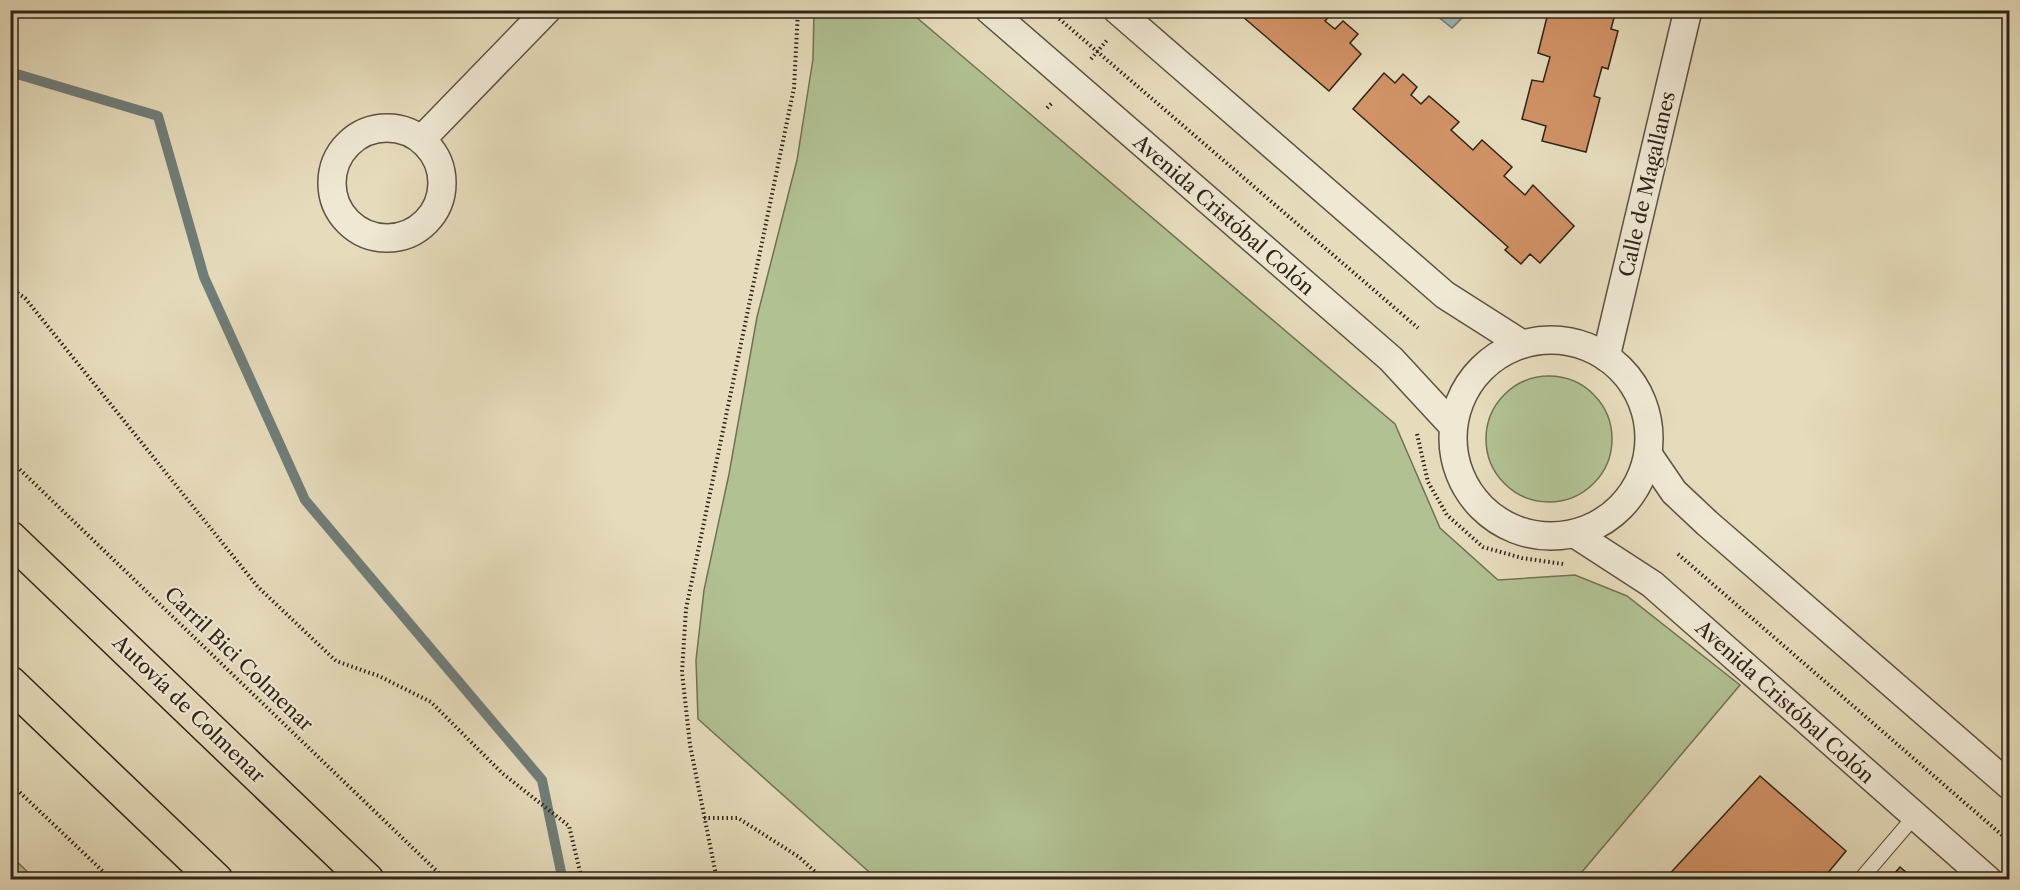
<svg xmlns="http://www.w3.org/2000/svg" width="2020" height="890" font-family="'Libre Caslon Text',serif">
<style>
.green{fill:#b1c193;stroke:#707255;stroke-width:1.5}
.water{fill:#9bb9bb;stroke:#707d79;stroke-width:1.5}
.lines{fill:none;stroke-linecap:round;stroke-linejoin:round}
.stream{stroke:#707d79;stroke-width:10}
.building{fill:#d19266;stroke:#302417;stroke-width:1.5}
.lane-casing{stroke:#5e5240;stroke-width:16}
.street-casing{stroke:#5e5240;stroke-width:30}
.highway-casing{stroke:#302417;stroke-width:36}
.path{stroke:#302417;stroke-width:4;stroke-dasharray:1.5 3;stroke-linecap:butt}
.lane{stroke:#efe8d3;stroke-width:14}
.street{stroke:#efe8d3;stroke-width:27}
.highway{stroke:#e6dcbc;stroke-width:33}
.labels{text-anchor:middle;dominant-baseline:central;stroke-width:4.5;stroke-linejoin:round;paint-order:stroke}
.street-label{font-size:20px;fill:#302417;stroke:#efe8d3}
</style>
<rect width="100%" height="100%" fill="#e6dcbc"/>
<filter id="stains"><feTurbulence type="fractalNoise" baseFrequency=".00333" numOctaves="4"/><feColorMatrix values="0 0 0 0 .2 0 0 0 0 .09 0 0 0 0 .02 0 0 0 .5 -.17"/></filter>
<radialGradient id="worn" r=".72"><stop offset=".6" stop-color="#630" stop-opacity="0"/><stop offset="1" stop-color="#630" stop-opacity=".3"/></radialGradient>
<g class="green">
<polygon points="814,10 909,11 1395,424 1440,528 1498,580 1575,575 1627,596 1740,685 1576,879 877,879 698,719 696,660 704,590 729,474 757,317 797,160 813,59"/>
<circle cx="1549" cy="439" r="63"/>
<polygon points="11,856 35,879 11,879"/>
</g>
<polygon class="water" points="1431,11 1462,11 1466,14 1452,28"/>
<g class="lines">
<polyline class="stream" points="10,72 158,116 204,277 305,500 542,780 561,872 559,880"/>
</g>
<g class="building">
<polygon points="1235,10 1329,10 1332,13 1325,21 1335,29 1343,21 1358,34 1350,43 1361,54 1329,91"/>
<polygon points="1562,10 1600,10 1615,14 1611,29 1618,31 1608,69 1602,67 1594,96 1600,98 1586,152 1542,141 1546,126 1522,119 1532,80 1543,82 1550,57 1538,53 1548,13 1560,16"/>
<polygon points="1384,73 1395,83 1403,74 1417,87 1411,95 1421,104 1429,96 1459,122 1451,130 1473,150 1482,140 1512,167 1504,176 1525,195 1533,185 1574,226 1540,263 1530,254 1521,264 1505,250 1508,247 1353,109"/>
<polygon points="1760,776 1846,851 1822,880 1664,880"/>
<polygon points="1900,867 1915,880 1889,880"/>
</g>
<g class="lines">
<g class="lane-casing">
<polyline id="lane" points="1860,880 1914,817"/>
</g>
<g class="street-casing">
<g id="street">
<polyline points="989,10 1391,359 1453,426"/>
<polyline points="1117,10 1445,295 1522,344"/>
<circle cx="387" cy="183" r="55"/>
<polyline points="422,139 547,10"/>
<circle cx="1551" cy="438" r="98"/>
<polyline points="1606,357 1688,10"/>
<polyline points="1648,454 1674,492 1707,523 2010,786"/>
<polyline points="1575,534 1652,584 1988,880"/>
</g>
</g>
<g class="highway-casing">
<g id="highway">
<polyline points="10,538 367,880"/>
<polyline points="10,683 216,880"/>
</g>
</g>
<g class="path">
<polyline points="1049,10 1418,328"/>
<polyline points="1091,59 1108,39"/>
<polyline points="1047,108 1053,102"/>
<polyline points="10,288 25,298 258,587 336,661 379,676 431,702 502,773 569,826 582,880"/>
<polyline points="1417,434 1428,482 1447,515 1483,547 1522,558 1563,564"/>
<polyline points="10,460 446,880"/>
<polyline points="1678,554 2010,842"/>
<polyline points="10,783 112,880"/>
<polyline points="704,818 738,818 799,857 824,880"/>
<polyline points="717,880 690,745 682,672 686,609 794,88 798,10"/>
</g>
<use href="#lane" class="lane"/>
<use href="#street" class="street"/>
<use href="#highway" class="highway"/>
</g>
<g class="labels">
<g class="street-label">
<text transform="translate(1647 184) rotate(-77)">Calle de Magallanes</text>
<text transform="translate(1224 215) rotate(41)">Avenida Cristóbal Colón</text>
<text transform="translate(239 659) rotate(44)">Carril Bici Colmenar</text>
<text transform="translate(1785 702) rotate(42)">Avenida Cristóbal Colón</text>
<text transform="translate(189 709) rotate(44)">Autovía de Colmenar</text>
</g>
</g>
<rect width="2020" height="890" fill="none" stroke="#e6dcbc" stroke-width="36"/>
<rect x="12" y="12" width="1996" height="866" fill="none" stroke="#302417" stroke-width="3"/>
<rect x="18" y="18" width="1984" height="854" fill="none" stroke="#302417" stroke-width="1.5"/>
<rect width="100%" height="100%" filter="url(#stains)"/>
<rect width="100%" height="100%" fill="url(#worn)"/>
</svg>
